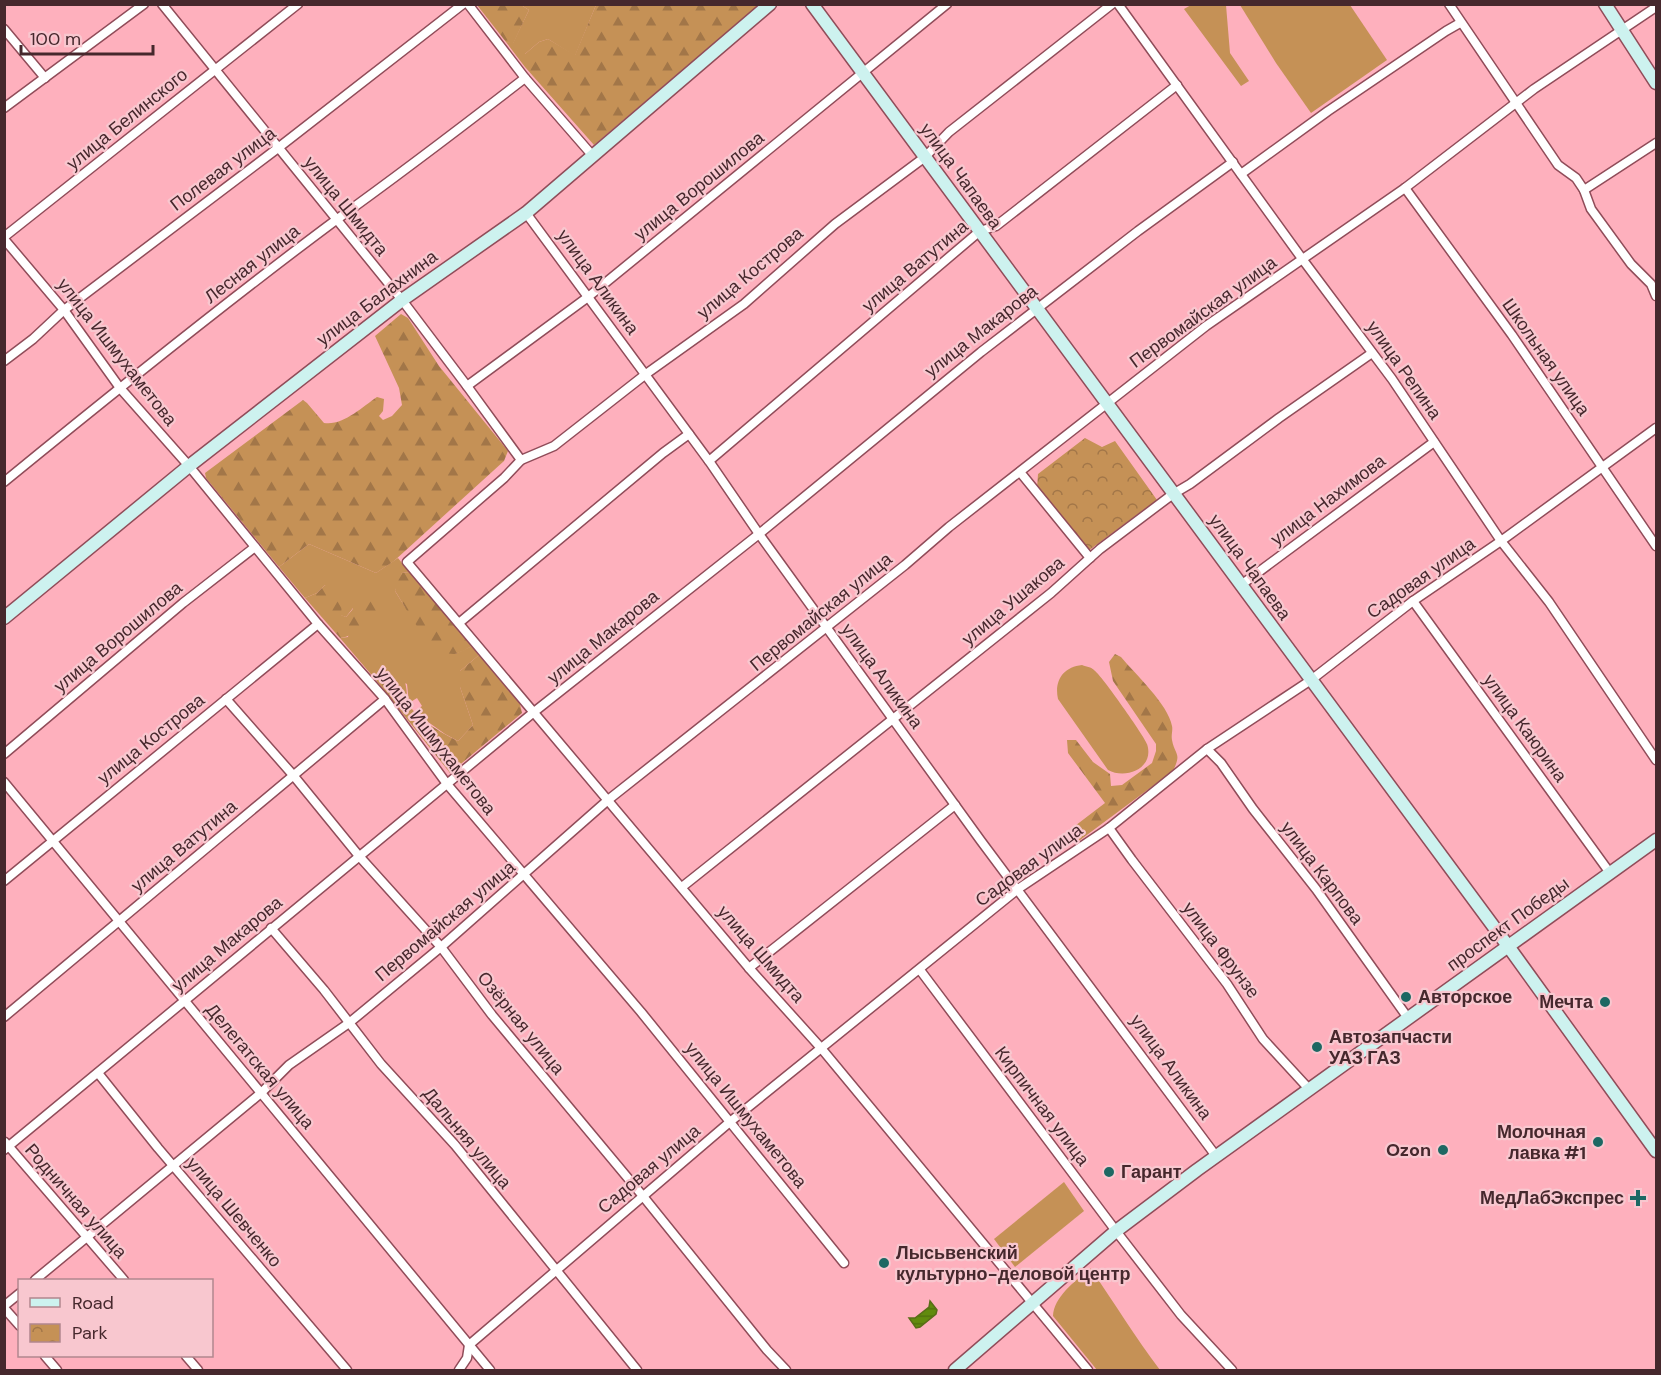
<svg xmlns="http://www.w3.org/2000/svg" width="1661" height="1375" font-family="'DM Sans',sans-serif">
<style>
.grass{fill:#c59156}
.forest{fill:url(#forest-firs)}
.park{fill:url(#park-crowns)}
.water{fill:url(#water-rules);stroke:#596d17;stroke-width:1.5}
.lines{fill:none;stroke-linecap:round;stroke-linejoin:round}
.street-casing{stroke:#904c59;stroke-width:11}
.secondary-casing{stroke:#904c59;stroke-width:15}
.street{stroke:#fff;stroke-width:8}
.secondary{stroke:#cdf2ef;stroke-width:12}
.poi-dot{fill:#1d6863;stroke:#f8c7cf;stroke-width:2}
.labels{text-anchor:middle;dominant-baseline:central;stroke-width:4.5;stroke-linejoin:round;paint-order:stroke}
.street-label{font-size:18px;fill:#46282d;stroke:#f8c7cf}
.poi-label{font-size:18px;font-weight:bold;fill:#46282d;stroke:#f8c7cf;text-anchor:start}
</style>
<defs>
<pattern id="forest-firs" width="22" height="20" patternUnits="userSpaceOnUse" patternTransform="scale(1.5)"><rect width="22" height="20" fill="#c59156"/><path d="M5 1l3.5 6h-7zM16 11l3.5 6h-7z" fill="#a27648"/></pattern>
<pattern id="park-crowns" width="20" height="18" patternUnits="userSpaceOnUse" patternTransform="scale(1.5)"><rect width="20" height="18" fill="#c59156"/><path d="M2 6a3 3 0 1 1 6 0M12 15a3 3 0 1 1 6 0" fill="none" stroke="#a27648"/></pattern>
<pattern id="water-rules" width="6" height="5" patternUnits="userSpaceOnUse" patternTransform="scale(1.5)"><rect width="6" height="5" fill="#618b0d"/><path d="M0 2.5h6" fill="none" stroke="#52720d"/></pattern>
</defs>
<rect width="100%" height="100%" fill="#feb0bd"/>
<g class="grass">
<polygon points="521,5 596,5 575,56 548,39 539,42 525,54 525,67 506,42 513,43 529,10"/>
<polygon points="1191,5 1226,5 1230,53 1249,81 1241,86 1184,9"/>
<polygon points="1240,5 1350,5 1387,60 1311,113 1276,63"/>
<polygon points="309,544 376,573 398,558 409,572 402,573 395,591 405,607 455,654 472,646 479,655 460,671 460,687 473,725 458,741 445,734 414,712 422,706 417,698 409,703 407,684 383,674 375,679 340,638 348,637 353,608 346,617 340,615 325,585 317,593 305,598 279,567"/>
<path d="M1082,665C1087,667 1092,667 1095,671C1101,675 1145,737 1147,744C1155,768 1126,780 1108,770L1058,699C1054,681 1063,667 1082,665Z"/>
<polygon points="1064,1182 1084,1211 1015,1267 994,1239"/>
<path d="M1090,1268C1114,1302 1135,1337 1160,1370H1097L1053,1316C1054,1296 1076,1281 1090,1268Z"/>
</g>
<g class="forest">
<polygon points="477,5 521,5 529,10 513,44 506,42"/>
<polygon points="596,5 596,4 759,5 594,145 525,67 525,54 539,42 548,39 575,55"/>
<path d="M401,314L408,318L439,366L508,451L504,461L394,561L376,573L309,544L279,567L206,478L205,473L303,400L307,403L324,423C343,426 362,407 377,397L384,399L383,411L379,416L383,420L392,416L402,405L399,388L375,336Z"/>
<path d="M409,572L472,646C468,648 460,653 455,654C429,656 407,609 395,591L397,581L402,573Z"/>
<path d="M325,585L335,589L342,603L341,615L346,617L359,602L377,599L379,608C369,621 357,636 340,638L305,598L317,593Z"/>
<path d="M1115,654L1121,657C1135,674 1168,704 1172,726C1173,730 1171,735 1172,740C1175,756 1182,752 1173,771L1076,843L1070,842L1067,832L1105,803L1068,753L1067,740H1076L1093,762L1110,774L1111,786L1122,785L1152,763L1156,751V744L1113,681L1109,662Z"/>
<path d="M479,655L520,704L522,713L450,773L375,679L383,674L388,667C415,679 401,692 412,709C420,720 445,735 458,741L473,725L460,687V671Z"/>
</g>
<polygon class="park" points="1085,438 1102,447 1115,441 1157,500 1088,551 1037,488 1038,474"/>
<polygon class="water" points="930,1301 937,1310 936,1314 920,1327 916,1328 909,1318 915,1318 929,1307"/>
<g class="lines">
<g class="street-casing">
<g id="street">
<polyline points="162,4 402,300 467,386 521,460"/>
<polyline points="468,4 525,78 592,155"/>
<polyline points="1118,4 1303,260 1392,379 1501,541 1549,602 1656,760"/>
<polyline points="1449,4 1558,165 1576,178 1584,190 1591,209 1631,264 1651,284 1656,296"/>
<polyline points="4,29 45,78"/>
<polyline points="4,108 144,4"/>
<polyline points="1241,174 1328,111 1446,31 1460,23"/>
<polyline points="1405,188 1512,335 1656,546"/>
<polyline points="1584,190 1656,143"/>
<polyline points="526,213 709,461 759,534 981,841 1216,1156"/>
<polyline points="4,237 298,4"/>
<polyline points="4,239 64,310 120,388 189,466 318,624 385,699 447,784 641,1012 844,1263"/>
<polyline points="4,361 33,339 64,310 278,148 463,4"/>
<polyline points="467,386 588,297 947,4"/>
<polyline points="709,461 980,231 996,226 1177,85"/>
<polyline points="1020,472 1090,558"/>
<path d="M4,482C113,393 223,304 336,220C400,174 463,126 525,78"/>
<polyline points="1241,585 1434,442"/>
<polyline points="1413,601 1610,873"/>
<polyline points="459,623 663,453 689,434"/>
<polyline points="226,699 293,775 359,856 441,947 492,1015 642,1195 767,1350 786,1370"/>
<polyline points="1207,749 1221,763 1253,809 1316,889 1408,1018"/>
<polyline points="4,754 183,603 255,547"/>
<polyline points="4,782 490,1370"/>
<polyline points="1109,828 1132,860 1227,984 1263,1039 1309,1089"/>
<polyline points="4,881 318,624"/>
<polyline points="682,887 1051,593 1100,549 1173,494 1190,484 1279,418 1372,353"/>
<polyline points="271,928 324,990 381,1064 455,1145 637,1370"/>
<polyline points="749,968 955,805"/>
<polyline points="920,970 1116,1231 1181,1315 1232,1370"/>
<polyline points="4,1017 385,699"/>
<polyline points="98,1073 158,1148 347,1370"/>
<polyline points="5,1142 124,1280"/>
<polyline points="4,1150 534,712 759,534 981,352 1138,231 1233,162"/>
<polyline points="35,1280 261,1093 289,1065 349,1023 441,947 608,800 905,565 949,527 1206,326 1405,188 1534,89 1656,7"/>
<polyline points="4,1306 20,1293"/>
<polyline points="4,1308 20,1326"/>
<polyline points="45,1356 57,1370"/>
<polyline points="186,1356 198,1370"/>
<polyline points="459,1370 467,1358 469,1345 731,1121 1018,889 1109,828 1207,749 1311,680 1413,601 1501,541 1656,428"/>
<polyline points="1088,1370 821,1048 749,968 407,562 504,478 521,460 554,446 646,374 744,304 835,224 925,157 949,132 1112,4"/>
</g>
</g>
<g class="secondary-casing">
<g id="secondary">
<polyline points="812,4 1508,946 1656,1151"/>
<polyline points="1605,4 1656,83"/>
<polyline points="4,618 189,466 402,300 526,213 770,4"/>
<polyline points="955,1370 1116,1231 1197,1170 1656,840"/>
</g>
</g>
<use href="#street" class="street"/>
<use href="#secondary" class="secondary"/>
</g>
<g class="poi-dot">
<circle cx="1406" cy="997" r="6"/>
<circle cx="1605" cy="1002" r="6"/>
<circle cx="1317" cy="1047" r="6"/>
<circle cx="1598" cy="1142" r="6"/>
<circle cx="1443" cy="1150" r="6"/>
<circle cx="1109" cy="1172" r="6"/>
<path d="M1635 1189h6v6h6v6h-6v6h-6v-6h-6v-6h6z"/>
<circle cx="884" cy="1263" r="6"/>
</g>
<g class="labels">
<g class="street-label">
<text transform="translate(127 119) rotate(-39)">улица Белинского</text>
<text transform="translate(223 169) rotate(-37)">Полевая улица</text>
<text transform="translate(961 176) rotate(54)">улица Чапаева</text>
<text transform="translate(699 186) rotate(-39)">улица Ворошилова</text>
<text transform="translate(346 206) rotate(51)">улица Шмидта</text>
<text transform="translate(252 264) rotate(-38)">Лесная улица</text>
<text transform="translate(915 266) rotate(-40)">улица Ватутина</text>
<text transform="translate(750 273) rotate(-40)">улица Кострова</text>
<text transform="translate(598 282) rotate(54)">улица Аликина</text>
<text transform="translate(377 298) rotate(-37)">улица Балахнина</text>
<text transform="translate(1203 312) rotate(-36)">Первомайская улица</text>
<text transform="translate(981 331) rotate(-38)">улица Макарова</text>
<text transform="translate(117 352) rotate(52)">улица Ишмухаметова</text>
<text transform="translate(1546 357) rotate(55)">Школьная улица</text>
<text transform="translate(1404 370) rotate(55)">улица Репина</text>
<text transform="translate(1328 500) rotate(-37)">улица Нахимова</text>
<text transform="translate(1250 567) rotate(54)">улица Чапаева</text>
<text transform="translate(1421 578) rotate(-35)">Садовая улица</text>
<text transform="translate(1013 601) rotate(-40)">улица Ушакова</text>
<text transform="translate(821 612) rotate(-39)">Первомайская улица</text>
<text transform="translate(118 637) rotate(-40)">улица Ворошилова</text>
<text transform="translate(603 637) rotate(-39)">улица Макарова</text>
<text transform="translate(882 676) rotate(54)">улица Аликина</text>
<text transform="translate(1525 728) rotate(54)">улица Каюрина</text>
<text transform="translate(151 739) rotate(-39)">улица Кострова</text>
<text transform="translate(436 741) rotate(52)">улица Ишмухаметова</text>
<text transform="translate(184 846) rotate(-40)">улица Ватутина</text>
<text transform="translate(1029 865) rotate(-36)">Садовая улица</text>
<text transform="translate(1322 873) rotate(53)">улица Карпова</text>
<text transform="translate(445 921) rotate(-40)">Первомайская улица</text>
<text transform="translate(1508 924) rotate(-36)">проспект Победы</text>
<text transform="translate(227 944) rotate(-40)">улица Макарова</text>
<text transform="translate(1221 950) rotate(53)">улица Фрунзе</text>
<text transform="translate(761 954) rotate(49)">улица Шмидта</text>
<text transform="translate(521 1023) rotate(51)">Озёрная улица</text>
<text transform="translate(260 1066) rotate(50)">Делегатская улица</text>
<text transform="translate(1171 1067) rotate(54)">улица Аликина</text>
<text transform="translate(1042 1106) rotate(53)">Кирпичная улица</text>
<text transform="translate(746 1115) rotate(51)">улица Ишмухаметова</text>
<text transform="translate(467 1138) rotate(50)">Дальняя улица</text>
<text transform="translate(649 1169) rotate(-40)">Садовая улица</text>
<text transform="translate(76 1201) rotate(49)">Родничная улица</text>
<text transform="translate(234 1212) rotate(50)">улица Шевченко</text>
</g>
<g class="poi-label">
<text x="1418" y="997">Авторское</text>
<text x="1593" y="1002" text-anchor="end">Мечта</text>
<text x="1329" y="1037">Автозапчасти<tspan x="1329" dy="21">УАЗ ГАЗ</tspan></text>
<text x="1586" y="1132" text-anchor="end">Молочная<tspan x="1586" dy="21">лавка #1</tspan></text>
<text x="1431" y="1150" text-anchor="end">Ozon</text>
<text x="1121" y="1172">Гарант</text>
<text x="1624" y="1198" text-anchor="end">МедЛабЭкспрес</text>
<text x="896" y="1253">Лысьвенский<tspan x="896" dy="21">культурно-деловой центр</tspan></text>
</g>
</g>
<rect width="1661" height="1375" fill="none" stroke="#46282d" stroke-width="12"/>
<rect x="18" y="1279" width="195" height="78" fill="#f8c7cf" stroke="#b1878e" stroke-width="1.5"/>
<rect x="30" y="1298" width="30" height="9" fill="#cdf2ef" stroke="#b1878e" stroke-width="1.5"/>
<text x="72" y="1309" font-size="18" fill="#46282d">Road</text>
<rect x="30" y="1324" width="30" height="18" fill="url(#park-crowns)" stroke="#b1878e" stroke-width="1.5"/>
<text x="72" y="1339" font-size="18" fill="#46282d">Park</text>
<path d="M21 45v9h132v-9" fill="none" stroke="#46282d" stroke-width="3"/>
<text x="30" y="45" font-size="18" fill="#46282d" stroke="#f8c7cf" stroke-width="4.5" paint-order="stroke">100 m</text>
</svg>
